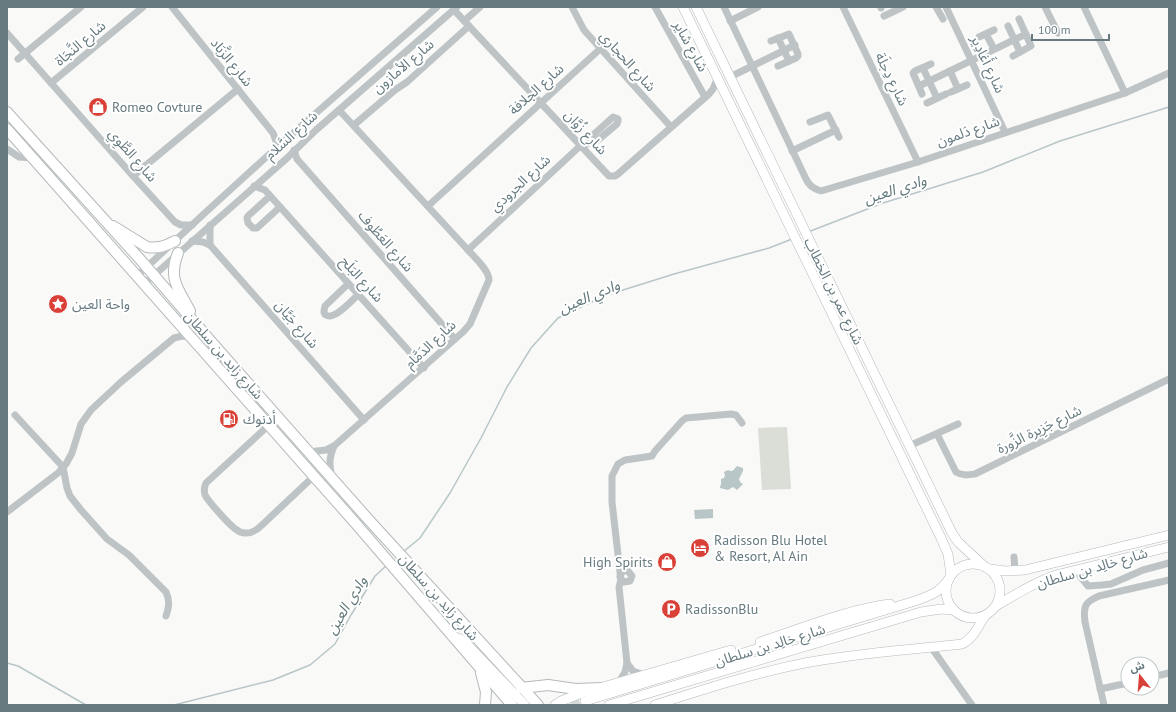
<svg xmlns="http://www.w3.org/2000/svg" width="1176" height="712" font-family="'PT Sans','Noto Sans Arabic',sans-serif">
<style>
.garden{fill:#dbded7}
.water{fill:#b8c6c8}
.lines{fill:none;stroke-linecap:round;stroke-linejoin:round}
.stream{stroke:#b8c6c8;stroke-width:1.5}
.major-tunnel{stroke:#d4d9d9;stroke-width:9;stroke-dasharray:9 4.5;stroke-linecap:butt}
.major-casing{stroke:#b4babd;stroke-width:10}
.highway-casing{stroke:#b4b9bb;stroke-width:12}
.minor{stroke:#bec4c6;stroke-width:7}
.major{stroke:#fff;stroke-width:9}
.highway{stroke:#fff;stroke-width:10}
.labels{text-anchor:middle;dominant-baseline:central;stroke-width:4;stroke-linejoin:round;paint-order:stroke}
.street-label{font-size:14px;fill:#667a80;stroke:#fff}
.poi-label{font-size:14px;fill:#667a80;stroke:#fff;text-anchor:start}
.water-label{font-size:15px;font-style:italic;fill:#61787a;stroke:#fff}
</style>
<rect width="100%" height="100%" fill="#f9f9f7"/>
<polygon class="garden" points="787,427 791,489 762,490 758,428"/>
<g class="water">
<path d="M737,466L743,468V471L739,479L740,482L743,484L737,490L733,487L728,490L720,488V486L721,485V479L724,478L725,475L724,473V472L728,470C733,473 734,469 737,466Z"/>
<polygon points="713,509 713,518 695,519 694,510"/>
</g>
<g class="lines">
<g class="stream">
<polyline points="808,232 883,203 983,172 1060,141 1169,107"/>
<polyline points="403,552 420,538 450,493 481,438 507,387 531,348 558,318 604,296 674,274 769,248 792,239"/>
<polyline points="7,663 18,666 86,705"/>
<polyline points="174,705 273,680 310,665 335,644 351,615 375,576 386,566"/>
</g>
<polyline class="major-tunnel" points="571,705 585,701"/>
<g class="major-casing">
<g id="major">
<polyline points="683,7 941,538 948,554 951,575"/>
<polyline points="696,7 952,533 958,542 985,567"/>
<circle cx="973" cy="591" r="27"/>
<polyline points="990,569 1005,571 1025,570 1169,535"/>
<path d="M996,606C1016,594 1034,583 1056,575L1169,547"/>
<polyline points="452,636 461,639 466,643 525,705"/>
<path d="M760,642C803,628 845,610 890,604"/>
<path d="M585,701L915,601C931,595 938,594 949,579"/>
<polyline points="555,705 561,701 582,693 731,650"/>
<polyline points="609,705 921,612 941,609 954,610"/>
<path d="M655,705C705,689 754,673 805,663C857,653 909,650 962,644C974,638 978,626 985,616"/>
</g>
</g>
<g class="highway-casing">
<g id="highway">
<polyline points="7,112 138,257 215,346 368,519 538,705"/>
<polyline points="7,129 357,525 512,705"/>
<path d="M113,226L147,247C158,249 165,246 175,241"/>
<path d="M178,253C168,279 178,288 190,311"/>
<polyline points="481,673 486,692 485,705"/>
<polyline points="521,688 548,685 576,689 602,688"/>
</g>
</g>
<g class="minor">
<polyline points="172,7 273,133 276,141 275,149"/>
<polyline points="572,7 584,30 671,127"/>
<polyline points="655,7 705,97"/>
<path d="M724,7L806,179C809,186 814,189 821,191L918,162L1125,93L1169,73"/>
<polyline points="843,7 918,162"/>
<polyline points="881,7 881,8"/>
<polyline points="936,7 943,19"/>
<polyline points="946,7 1005,132"/>
<polyline points="1045,7 1058,33"/>
<polyline points="1084,7 1125,93"/>
<polyline points="454,10 609,176 615,176 618,174 709,94 713,89 717,79"/>
<polyline points="884,16 903,7"/>
<polyline points="464,21 480,7"/>
<polyline points="730,21 758,7"/>
<polyline points="1008,26 1020,52"/>
<polyline points="7,33 133,176 175,222 181,225 192,225"/>
<polyline points="986,34 994,49"/>
<polyline points="979,37 994,30"/>
<polyline points="778,38 789,61"/>
<polyline points="771,41 789,34 798,54 798,56 796,58 778,66"/>
<polyline points="1013,56 1031,46 1019,19"/>
<polyline points="18,59 81,7"/>
<polyline points="923,68 937,98"/>
<polyline points="950,71 958,89"/>
<polyline points="730,77 795,45"/>
<polyline points="51,83 143,7"/>
<polyline points="919,86 1026,34"/>
<polyline points="951,92 967,85"/>
<polyline points="922,94 913,73 915,71 931,64"/>
<polyline points="927,103 946,94"/>
<polygon points="613,117 618,119 618,121 617,124 598,140 595,141 593,140 592,137 593,135"/>
<polyline points="810,122 828,115 839,137"/>
<polyline points="354,125 395,90 407,82 469,26"/>
<polyline points="7,149 19,157 33,158"/>
<polyline points="294,150 297,159 455,339"/>
<polyline points="792,151 836,130"/>
<polyline points="133,176 238,89"/>
<polyline points="254,186 265,190 424,368"/>
<polyline points="270,196 248,216 247,218 248,223 253,228 257,228 280,207"/>
<polyline points="428,206 600,49"/>
<polyline points="210,225 210,245"/>
<polyline points="192,241 203,242 210,245 364,420"/>
<polyline points="468,250 578,148 589,143 593,140"/>
<polyline points="137,276 207,211 275,149 437,7"/>
<polyline points="144,284 286,159 316,130 457,7"/>
<path d="M348,284L325,306C324,310 323,313 326,315C334,321 352,300 358,295"/>
<path d="M15,415L63,467L67,488L70,496L81,510L107,539L129,555L166,592C170,601 169,607 166,616"/>
<path d="M269,425L206,483C204,487 204,491 205,495C208,501 231,527 237,530C239,532 243,533 246,533C252,533 258,529 262,525L314,476"/>
<path d="M937,434L956,472C963,476 968,475 975,474L1169,379"/>
<polyline points="909,446 958,424"/>
<path d="M308,452L326,450L334,446L463,332L470,324L489,280C489,270 474,257 468,250L339,110"/>
<path d="M332,477C329,465 329,457 334,446"/>
<polyline points="7,512 58,473 66,464 72,453 81,424 91,410 121,382 174,338 182,336 191,337"/>
<polyline points="1014,557 1015,571"/>
<polyline points="1075,570 1088,586 1102,585 1111,584 1143,570 1169,563"/>
<path d="M620,577C621,572 624,570 628,571L632,576L630,581L624,582C620,580 620,576 620,572L612,502V476L618,464L625,460L652,456L655,451L682,421L686,418L731,414L736,415L742,423"/>
<polyline points="931,647 972,705"/>
<polyline points="627,663 633,671 644,675"/>
<polyline points="1152,677 1169,673"/>
<polyline points="619,682 625,672 627,663 619,587 621,579"/>
<polyline points="1100,689 1128,683"/>
<path d="M1104,705L1085,622C1083,606 1085,602 1099,596L1169,580"/>
</g>
<use href="#major" class="major"/>
<use href="#highway" class="highway"/>
</g>
<defs>
<g id="shop-disc" transform="scale(1)"><circle r="9.5" fill="#d94038" stroke="#fff"/><path d="M-5-2.5h2.3a2.7 3.5 0 0 1 5.4 0H5L5.5 6h-11ZM-1.5-2.5h3a1.5 2.3 0 0 0-3 0Z" fill="#fff"/></g>
<g id="sight-disc" transform="scale(1)"><circle r="9.5" fill="#d94038" stroke="#fff"/><path d="M0-6L1.8-2.2L6-1.7L2.9 1.2L3.7 5.4L0 3.3L-3.7 5.4L-2.9 1.2L-6-1.7L-1.8-2.2Z" fill="#fff"/></g>
<g id="fuel-disc" transform="scale(1)"><circle r="9.5" fill="#d94038" stroke="#fff"/><path d="M-5.5-6h7V0h2V4h1.3V-2.5L3-4.5l.8-.8L6-3V5H2.5V1h-1V6h-7ZM-4.2-4.7v3.2H.2V-4.7Z" fill="#fff"/></g>
<g id="hotel-disc" transform="scale(1)"><circle r="9.5" fill="#d94038" stroke="#fff"/><path d="M-6-4.5h1.5V1H6V5H4.5V3h-9V5H-6ZM-4 0a1.8 1.8 0 1 1 3.6 0ZM.5 0V-2.5h3Q6-2.5 6 0Z" fill="#fff"/></g>
<g id="parking-disc" transform="scale(1)"><circle r="9.5" fill="#d94038" stroke="#fff"/><path d="M-3.5-5.5H1a3.5 3.5 0 0 1 0 7H-1V5.5H-3.5ZM-1-3.4V-.6H.8a1.4 1.4 0 0 0 0-2.8Z" fill="#fff"/></g>
</defs>
<g fill-rule="evenodd">
<use href="#shop-disc" x="98" y="107"/>
<use href="#sight-disc" x="58" y="304"/>
<use href="#fuel-disc" x="229" y="419"/>
<use href="#hotel-disc" x="700" y="548"/>
<use href="#shop-disc" x="667" y="562"/>
<use href="#parking-disc" x="671" y="609"/>
</g>
<g class="labels">
<g class="street-label">
<text transform="translate(80 43) rotate(-40)">شارع النَّجَاة</text>
<text transform="translate(691 46) rotate(61)">شارع شاير</text>
<text transform="translate(628 61) rotate(48)">شارع الحجاري</text>
<text transform="translate(232 62) rotate(51)">شارع الزَّبَاد</text>
<text transform="translate(988 64) rotate(65)">شارع أَغادِير</text>
<text transform="translate(403 66) rotate(-40)">شارع الأمازون</text>
<text transform="translate(892 79) rotate(64)">شارع دِجلَة</text>
<text transform="translate(536 89) rotate(-42)">شارع الجلافة</text>
<text transform="translate(968 131) rotate(-19)">شارع دَلمون</text>
<text transform="translate(586 132) rotate(47)">شارع زُوَّان</text>
<text transform="translate(291 135) rotate(-42)">شارع السَّلام</text>
<text transform="translate(133 155) rotate(49)">شارع الطَّوِي</text>
<text transform="translate(520 183) rotate(-43)">شارع الجرودي</text>
<text transform="translate(386 241) rotate(49)">شارع العَطُوف</text>
<text transform="translate(362 279) rotate(48)">شارع البَلَح</text>
<text transform="translate(834 291) rotate(64)">شارع عمر بن الخطاب</text>
<text transform="translate(297 324) rotate(49)">شارع جَيَّان</text>
<text transform="translate(430 344) rotate(-43)">شارع الدَمَّام</text>
<text transform="translate(224 355) rotate(49)">شارع زايد بن سلطان</text>
<text transform="translate(1039 429) rotate(-26)">شارع جَزِيرة الزَّورة</text>
<text transform="translate(1092 568) rotate(-16)">شارع خالِد بن سلطان</text>
<text transform="translate(439 597) rotate(48)">شارع زايد بن سلطان</text>
<text transform="translate(770 645) rotate(-17)">شارع خالِد بن سلطان</text>
</g>
<g class="poi-label">
<text x="112" y="107">Romeo Covture</text>
<text x="72" y="304">واحة العين</text>
<text x="243" y="419">أدنوك</text>
<text x="714" y="540">Radisson Blu Hotel<tspan x="714" dy="16">&amp; Resort, Al Ain</tspan></text>
<text x="653" y="562" text-anchor="end">High Spirits</text>
<text x="685" y="609">RadissonBlu</text>
</g>
<g class="water-label">
<text transform="translate(895 189) rotate(-18)">وادي العين</text>
<text transform="translate(589 296) rotate(-23)">وادي العين</text>
<text transform="translate(346 605) rotate(-59)">وادي العين</text>
</g>
</g>
<rect width="1176" height="712" fill="none" stroke="#667a80" stroke-width="16"/>
<g transform="translate(1140 676) rotate(343)"><circle r="19" fill="#ffffff" stroke="#c2cacc"/>
<path d="M0-3L7 15L0 10L-7 15Z" fill="#d94038"/>
<text y="-6" font-size="11" font-weight="bold" text-anchor="middle" fill="#667a80">ش</text>
</g>
<path d="M1032 34v6h77v-6" fill="none" stroke="#667a80" stroke-width="2"/>
<text x="1038" y="34" font-size="12" fill="#667a80" stroke="#ffffff" stroke-width="3" paint-order="stroke">100 m</text>
</svg>
